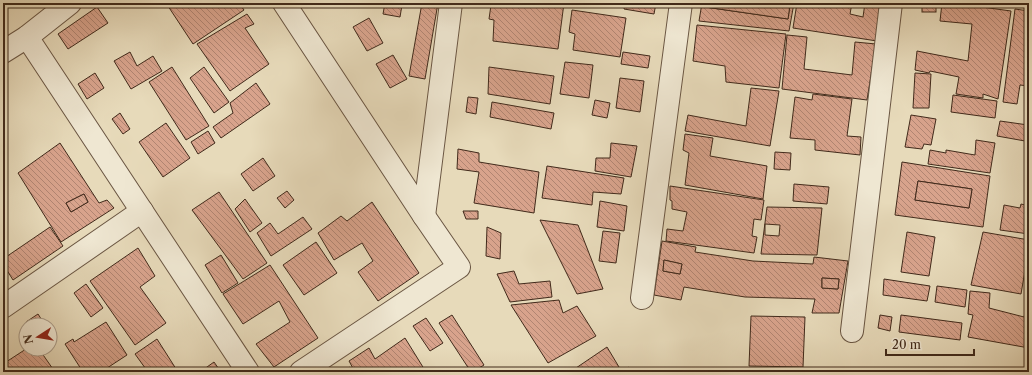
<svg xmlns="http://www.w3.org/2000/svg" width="1032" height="375" font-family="'Libre Caslon Text',serif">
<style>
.building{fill:url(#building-back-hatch);stroke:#412a1b;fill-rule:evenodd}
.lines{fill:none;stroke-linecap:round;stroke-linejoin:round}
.minor-casing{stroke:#6a5643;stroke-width:24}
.minor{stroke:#efe7d2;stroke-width:22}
</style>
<defs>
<pattern id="building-back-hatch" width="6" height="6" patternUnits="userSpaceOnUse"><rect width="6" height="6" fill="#d8a38c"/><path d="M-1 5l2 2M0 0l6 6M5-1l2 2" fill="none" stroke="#b18572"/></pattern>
</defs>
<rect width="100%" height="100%" fill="#e7daba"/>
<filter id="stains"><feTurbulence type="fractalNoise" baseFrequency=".005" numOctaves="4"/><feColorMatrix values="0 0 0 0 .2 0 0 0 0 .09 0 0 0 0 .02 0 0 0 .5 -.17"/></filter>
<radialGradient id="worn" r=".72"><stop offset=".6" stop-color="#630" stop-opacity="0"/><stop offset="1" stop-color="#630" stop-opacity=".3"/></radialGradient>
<g class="building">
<polygon points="166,3 239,3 244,10 193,44"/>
<polygon points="385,3 417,3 416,7 402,5 400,17 383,14"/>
<polygon points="422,3 438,3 425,79 409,76"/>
<polygon points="474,3 564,3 558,49 493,41 494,20 489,19 491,5"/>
<polygon points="625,3 656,3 654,14 624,9"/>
<polygon points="702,3 705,3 705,7 788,19 790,5 773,3 794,3 789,31 699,21"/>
<polygon points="705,3 773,3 790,5 788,19 705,7"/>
<polygon points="797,3 852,3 850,14 863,17 865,3 882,3 877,41 793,28"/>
<rect x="922" y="3" width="14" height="9"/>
<polygon points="942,3 953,3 1011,11 998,99 983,94 983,98 956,94 959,77 930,71 929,73 915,70 917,51 968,61 972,24 940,21"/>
<polygon points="97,7 108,23 68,49 58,34"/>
<polygon points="1015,9 1029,11 1029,86 1020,85 1017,104 1003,102"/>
<polygon points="572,10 626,18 620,57 573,50 575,34 569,32"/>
<polygon points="247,14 254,24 245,28 269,64 230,91 197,44"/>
<polygon points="369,18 383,43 367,51 353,27"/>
<polygon points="697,25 786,34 779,88 726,82 725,66 693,61"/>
<polygon points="787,35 807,37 804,69 852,75 855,42 876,44 867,100 782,89"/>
<polygon points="130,52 137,66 153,56 162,71 131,89 114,61"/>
<polygon points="623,52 650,56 648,68 621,64"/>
<polygon points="393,55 407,79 390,88 376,64"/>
<polygon points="565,62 593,65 589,98 560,94"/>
<polygon points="172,67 209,126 186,140 149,82"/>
<polygon points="204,67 229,102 214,113 190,78"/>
<polygon points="489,67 554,76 550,104 488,94"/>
<polygon points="95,73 104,88 87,99 78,84"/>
<polygon points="915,73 931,74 929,108 913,108"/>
<polygon points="620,78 644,81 640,112 616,108"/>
<polygon points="256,83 270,104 221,138 213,127 233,113 230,103"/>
<polygon points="751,88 779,91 770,146 685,131 688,115 746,126"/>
<polygon points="813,94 852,99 847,136 861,137 860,155 815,150 815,140 790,138 795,97 812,100"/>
<polygon points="953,95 997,101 995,118 951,112"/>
<polygon points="468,97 478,98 476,114 466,112"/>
<polygon points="595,100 610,103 607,118 592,115"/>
<polygon points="492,102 554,113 551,129 490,117"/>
<polygon points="120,113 130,129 123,134 112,119"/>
<polygon points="911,115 936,119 931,145 924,144 922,149 905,147"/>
<polygon points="1000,121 1028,125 1025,141 997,136"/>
<polygon points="166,123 190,158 163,177 139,142"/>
<polygon points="208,131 215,143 198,154 191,142"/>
<polygon points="685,134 713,138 710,156 767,166 763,199 685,185 689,153 683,150"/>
<polygon points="976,140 995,143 990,173 928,164 930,150 946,153 946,150 975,155"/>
<path d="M60,143L99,203L107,200L114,208L61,242L18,173ZM84,194L88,202L71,212L66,203Z"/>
<polygon points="611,143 637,146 631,177 595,171 596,158 610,158"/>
<polygon points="458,149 479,153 479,162 539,172 534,213 474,203 479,172 457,169"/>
<polygon points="775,152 791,153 790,170 774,169"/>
<polygon points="263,158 275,176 253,191 241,174"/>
<path d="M902,162L990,176L983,227L895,215ZM918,181L972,189L969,208L915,200Z"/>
<polygon points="547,166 624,178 621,194 593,192 592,205 542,198"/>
<polygon points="918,181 972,189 969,208 915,200"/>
<polygon points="794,184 829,187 827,204 793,201"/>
<polygon points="670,186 764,200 761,220 754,219 752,236 757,237 754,253 666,241 667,229 683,231 687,212 672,209 672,201 670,200"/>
<polygon points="287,191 294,200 285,208 277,198"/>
<polygon points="219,192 267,263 243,279 192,210"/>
<polygon points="84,194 88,202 71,212 66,203"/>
<polygon points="245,199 262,223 250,232 235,209"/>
<polygon points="600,201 627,206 624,231 597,227"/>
<polygon points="372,202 419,273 378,301 358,272 373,261 362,243 334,260 318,233 341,216 347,221"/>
<polygon points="1021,204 1029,206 1029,234 1000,230 1004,205 1020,208"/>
<path d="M767,207L822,208L817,255L761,254ZM765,224L780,225L779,236L765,235Z"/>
<polygon points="463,211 478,211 478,219 466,219"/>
<polygon points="303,217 312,229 271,256 257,233 270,223 278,234"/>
<polygon points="540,220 578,225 603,289 577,294"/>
<polygon points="50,227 63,246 13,280 3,264 3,259"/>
<polygon points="487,227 501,233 500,259 486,256"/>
<polygon points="603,231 620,233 616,263 599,261"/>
<polygon points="907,232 935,237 929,276 901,272"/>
<polygon points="983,232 1029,240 1029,247 1021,294 971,285"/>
<path d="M662,241L696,247L695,252L753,261L813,264L814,257L848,261L839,313H812L815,299L745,297L684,287L681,300L654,295ZM664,260L682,264L680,274L663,271ZM822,278L839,279L838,289L822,288Z"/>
<polygon points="316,242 337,273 304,295 283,265"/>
<polygon points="138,248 155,276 140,287 166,323 135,345 90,281"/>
<polygon points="221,255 238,283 222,293 205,265"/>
<polygon points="664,260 682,264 680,274 663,271"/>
<polygon points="270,265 318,338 274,367 256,344 290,322 279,301 243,324 223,294"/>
<polygon points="514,271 519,284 550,281 552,297 510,302 497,274"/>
<polygon points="822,278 839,279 838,289 822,288"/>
<polygon points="884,279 930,286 927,301 883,295"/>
<polygon points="86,284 103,308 91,317 74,293"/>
<polygon points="937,286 967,290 965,307 935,302"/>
<polygon points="970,291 990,293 989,308 1024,317 1029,296 1029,348 968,337 973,315 968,314"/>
<polygon points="559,300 563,313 577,306 596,336 548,363 511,305"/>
<polygon points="38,314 45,325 28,325 26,322"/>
<polygon points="452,315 484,365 473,372 471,372 439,323"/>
<polygon points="880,315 892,317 890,331 878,328"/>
<polygon points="901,315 962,323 960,340 899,332"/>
<polygon points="751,316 805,317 803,367 749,366"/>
<polygon points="426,318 443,343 430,351 413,326"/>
<polygon points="106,322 127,355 101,372 83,372 65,344 73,339 74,342"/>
<polygon points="405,338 426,372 355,372 349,361 369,348 375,359"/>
<polygon points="157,339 178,372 148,372 135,354"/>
<polygon points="607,347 622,372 629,367 633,372 578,372 576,368"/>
<polygon points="26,349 39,349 55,372 3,372 3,364"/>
<polygon points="214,362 221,372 200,372"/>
<polygon points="350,367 354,372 342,372"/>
</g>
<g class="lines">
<g class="minor-casing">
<g id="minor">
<polyline points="284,3 424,216 459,267 301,372"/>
<polyline points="27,37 248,372"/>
<polyline points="3,52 27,37 70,3"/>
<polyline points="424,216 451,3"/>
<polyline points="642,298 681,3"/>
<polyline points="3,307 142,211"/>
<polyline points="852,331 891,3"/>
</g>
</g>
<use href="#minor" class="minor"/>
</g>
<rect width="1032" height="375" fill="none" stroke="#e7daba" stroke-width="16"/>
<rect x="4" y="4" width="1024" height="367" fill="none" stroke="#412a1b" stroke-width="2"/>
<rect x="8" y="8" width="1016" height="359" fill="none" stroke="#412a1b"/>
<g transform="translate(38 337) rotate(258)"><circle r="19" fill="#efe7d2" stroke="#a99b89"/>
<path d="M0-3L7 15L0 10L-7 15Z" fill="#8f2418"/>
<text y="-6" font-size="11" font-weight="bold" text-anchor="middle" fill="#412a1b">N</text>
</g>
<path d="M886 349v6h88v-6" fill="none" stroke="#412a1b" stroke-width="2"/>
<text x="892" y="349" font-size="12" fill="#412a1b" stroke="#efe7d2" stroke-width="3" paint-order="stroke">20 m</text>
<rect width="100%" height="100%" filter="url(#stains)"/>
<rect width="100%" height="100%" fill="url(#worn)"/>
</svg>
